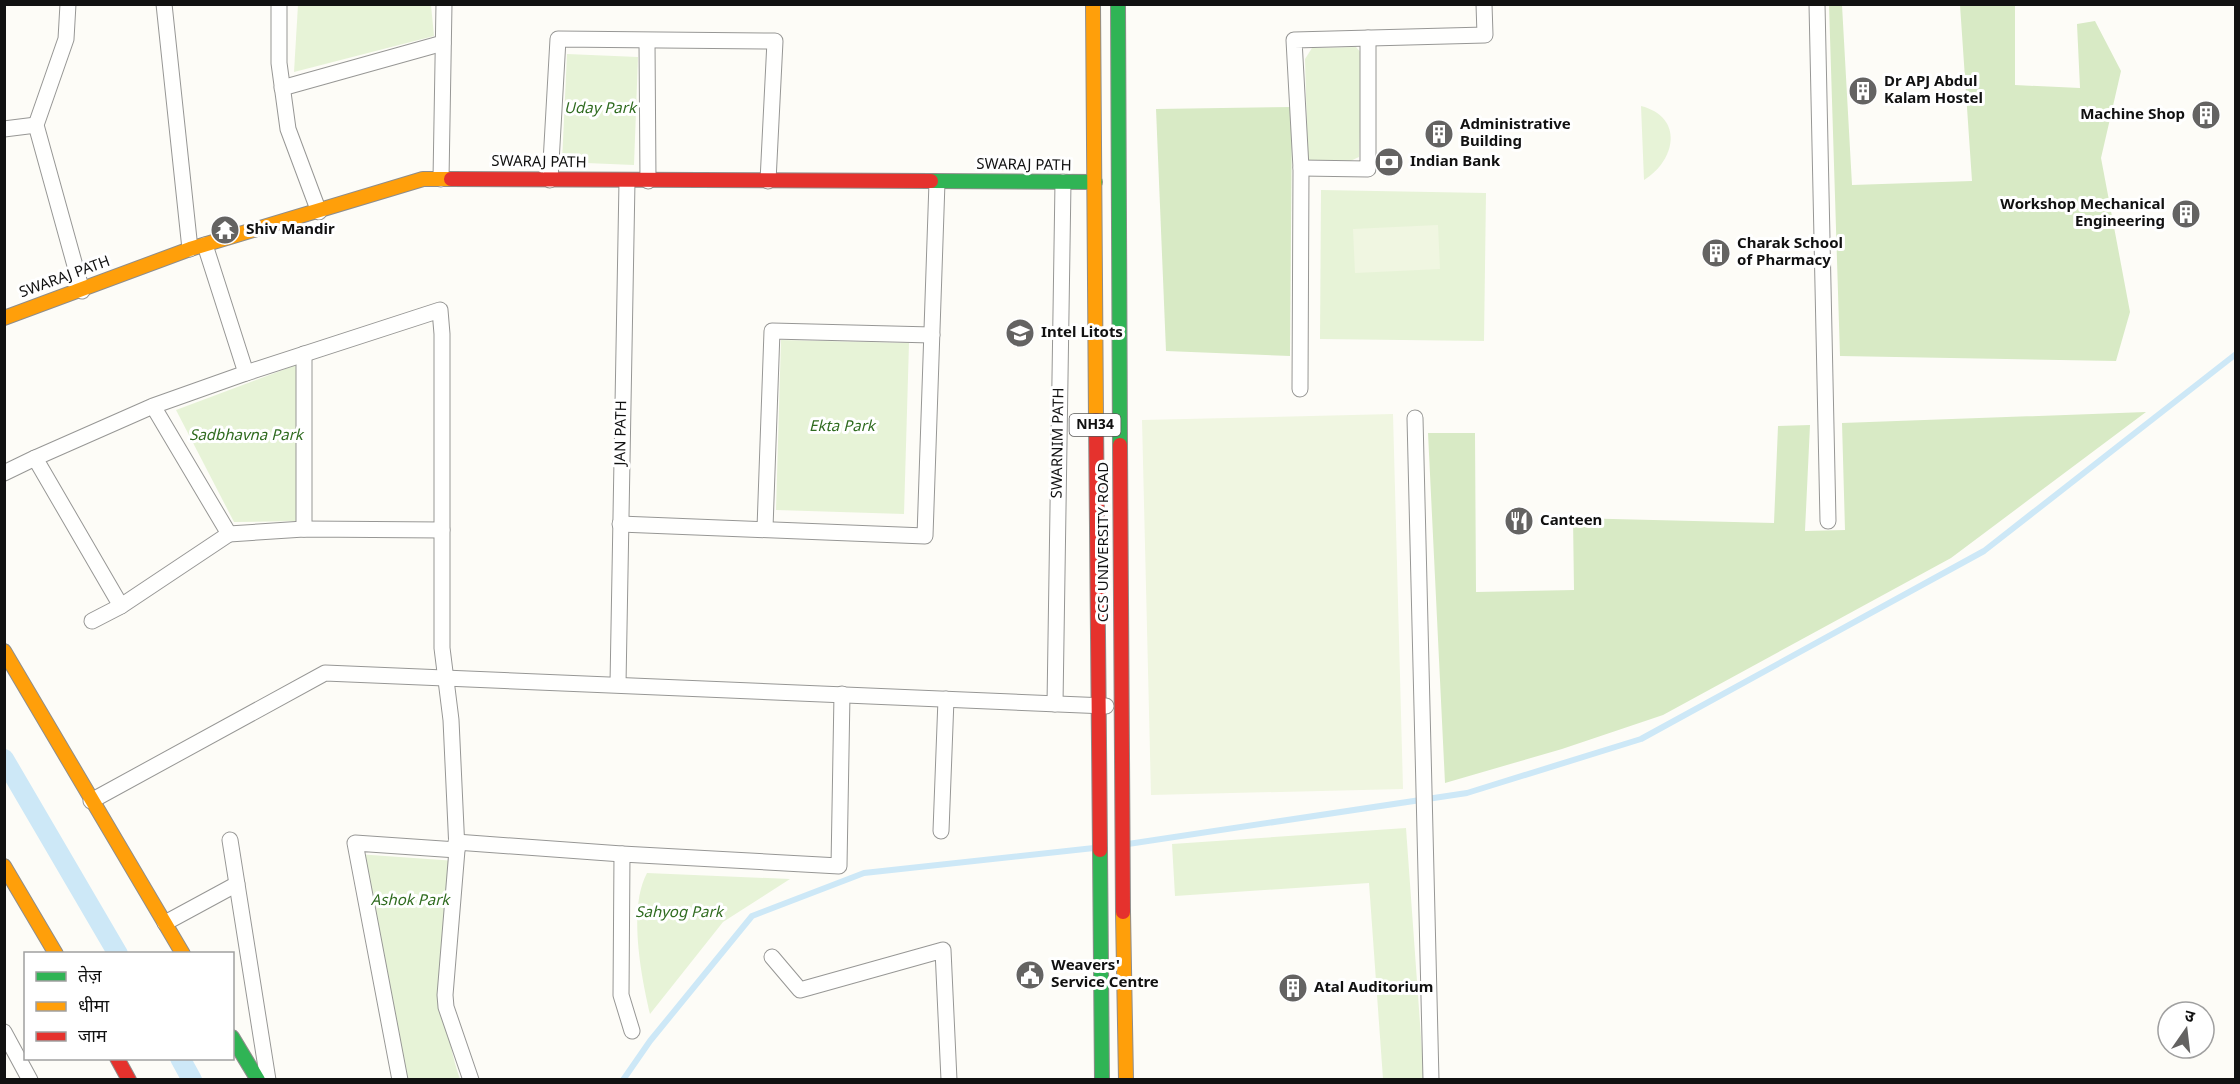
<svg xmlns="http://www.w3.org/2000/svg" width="2240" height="1084" font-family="Georgia,'Noto Sans Devanagari',serif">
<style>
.green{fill:#e7f3d7}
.forest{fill:#d8eac5}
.pitch{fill:#f0f6e1}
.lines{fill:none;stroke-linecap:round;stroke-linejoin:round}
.stream{stroke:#cde8f7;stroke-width:6}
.canal{stroke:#cde8f7;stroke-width:20}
.street-casing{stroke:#979795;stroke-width:17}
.fast-casing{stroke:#8e8d8b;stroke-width:16}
.slow-casing{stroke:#8e8d8b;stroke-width:16}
.jam-casing{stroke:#8e8d8b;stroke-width:16}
.street{stroke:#fffffe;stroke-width:15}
.fast{stroke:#30b455;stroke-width:14}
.slow{stroke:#ff9f0a;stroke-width:14}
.jam{stroke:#e5322d;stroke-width:14}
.labels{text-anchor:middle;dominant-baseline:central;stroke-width:6;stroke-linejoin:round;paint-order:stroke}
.shield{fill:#fff;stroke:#585858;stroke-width:1.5}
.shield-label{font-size:14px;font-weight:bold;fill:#111}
.poi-label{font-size:15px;font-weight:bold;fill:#111;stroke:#fff;text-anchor:start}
.park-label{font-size:15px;font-style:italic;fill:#2f6b1f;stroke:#fff}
.street-label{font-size:15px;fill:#111;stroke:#fff}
</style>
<rect width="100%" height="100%" fill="#fdfcf7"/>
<g class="green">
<polygon points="298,5 431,5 434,36 294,72"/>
<polygon points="1356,47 1363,55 1359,157 1346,163 1308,164 1305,59 1312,48"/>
<polygon points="567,54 638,57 634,165 562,162"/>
<path d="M1641,106C1684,117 1676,160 1644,180Z"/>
<polygon points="1321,190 1486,193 1484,341 1320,339"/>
<polygon points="781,340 909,343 904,514 776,510"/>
<polygon points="296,365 298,521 234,522 176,410"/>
<polygon points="1406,828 1424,1079 1383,1079 1369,883 1175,896 1172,844"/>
<path d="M357,854L456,861C450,933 435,1010 460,1079H400Z"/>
<path d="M647,873L790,879L723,922L650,1014C641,976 628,908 647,873Z"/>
</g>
<g class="forest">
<polygon points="1829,5 1842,5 1852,185 1972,181 1960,5 2015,5 2015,85 2080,88 2077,24 2095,21 2121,71 2101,158 2130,312 2116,361 1840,356"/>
<polygon points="1292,107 1290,356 1166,351 1156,109"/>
<polygon points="2146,412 1951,558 1663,715 1562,749 1445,783 1428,433 1475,433 1476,592 1574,590 1573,518 1774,523 1778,426 1810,425 1805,531 1845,530 1842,423"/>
</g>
<g class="pitch">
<polygon points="1438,225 1440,269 1355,273 1353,229"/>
<polygon points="1393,414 1403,789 1151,795 1142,420"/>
</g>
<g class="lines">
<g class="stream">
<polyline points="1128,844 1467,793 1641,739 1984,551 2236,354"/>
<polyline points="623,1080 650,1041 752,916 864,873 1094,848"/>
</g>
<g class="canal">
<polyline points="4,759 118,954"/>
<polyline points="180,1058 192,1080"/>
</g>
<g class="street-casing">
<g id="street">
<polyline points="68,4 66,39 36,125 82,291"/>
<polyline points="164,4 190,249"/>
<polyline points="279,4 279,63 288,129 319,212"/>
<polyline points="1817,4 1828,521"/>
<polyline points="647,42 648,181"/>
<polyline points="282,88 443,43"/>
<polyline points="4,129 36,125"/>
<polyline points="1301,168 1368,169 1368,38"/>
<polyline points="441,179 444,4"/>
<polyline points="550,180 558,39 775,41 768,181"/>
<polyline points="246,373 440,310 442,334 442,648 451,720 457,850 445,995 446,1007 471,1080"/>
<polyline points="1300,389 1301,168 1294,40 1485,35 1484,4"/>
<polyline points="153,406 229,534 121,606 35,458 153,406 246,373 205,245"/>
<polyline points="1415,418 1431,1080"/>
<polyline points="4,473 35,458"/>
<polyline points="620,524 925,536 937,182"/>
<polyline points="765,528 772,331 932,335"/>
<polyline points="304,529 304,354"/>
<polyline points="229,534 304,529 442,530"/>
<polyline points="92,621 121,606"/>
<polyline points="618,684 627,181"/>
<polyline points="1055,704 1063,182"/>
<polyline points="91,801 325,673 1106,706"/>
<polyline points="941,831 946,699"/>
<polyline points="230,840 268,1080"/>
<polyline points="456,842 622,854"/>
<polyline points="165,923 237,884"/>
<polyline points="772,957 800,990 943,950 949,1080"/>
<polyline points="632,1031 621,995 622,854 839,866 842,694"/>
<polyline points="4,1032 30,1080"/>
<polyline points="400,1080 355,843 457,850"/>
</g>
</g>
<g class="fast-casing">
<g id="fast">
<polyline points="1118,4 1120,445"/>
<polyline points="931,181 1095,182"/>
<polyline points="1100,850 1102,1080"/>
<polyline points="232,1037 258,1080"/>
</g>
</g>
<g class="slow-casing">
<g id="slow">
<polyline points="1093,4 1096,420"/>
<polyline points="4,318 190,249 423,179 451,179"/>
<polyline points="4,651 183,954"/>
<polyline points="4,866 56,954"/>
<polyline points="1123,912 1126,1080"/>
</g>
</g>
<g class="jam-casing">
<g id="jam">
<polyline points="451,179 931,181"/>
<polyline points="1096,420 1100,850"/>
<polyline points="1120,445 1123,912"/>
<polyline points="117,1058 129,1080"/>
</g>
</g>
<use href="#street" class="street"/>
<use href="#fast" class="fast"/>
<use href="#slow" class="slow"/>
<use href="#jam" class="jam"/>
</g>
<defs>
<g id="building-disc" transform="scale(1.5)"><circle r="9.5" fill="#646362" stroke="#fff"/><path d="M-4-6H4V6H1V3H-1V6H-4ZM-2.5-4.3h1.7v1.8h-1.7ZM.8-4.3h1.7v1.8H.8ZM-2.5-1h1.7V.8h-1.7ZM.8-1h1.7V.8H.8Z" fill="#fff"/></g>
<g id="bank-disc" transform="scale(1.5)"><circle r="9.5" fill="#646362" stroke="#fff"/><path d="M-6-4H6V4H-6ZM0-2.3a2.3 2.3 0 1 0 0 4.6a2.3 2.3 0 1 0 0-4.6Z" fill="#fff"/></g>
<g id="temple-disc" transform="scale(1.5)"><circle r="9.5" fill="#646362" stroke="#fff"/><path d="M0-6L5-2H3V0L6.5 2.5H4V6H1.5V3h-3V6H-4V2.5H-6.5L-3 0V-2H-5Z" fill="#fff"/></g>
<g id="school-disc" transform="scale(1.5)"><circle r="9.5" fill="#646362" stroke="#fff"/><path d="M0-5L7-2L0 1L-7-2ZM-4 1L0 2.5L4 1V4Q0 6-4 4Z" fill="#fff"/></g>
<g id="restaurant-disc" transform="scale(1.5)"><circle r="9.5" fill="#646362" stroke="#fff"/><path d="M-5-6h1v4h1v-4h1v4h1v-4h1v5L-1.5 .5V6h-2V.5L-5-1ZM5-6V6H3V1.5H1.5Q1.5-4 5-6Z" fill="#fff"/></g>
<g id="civic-disc" transform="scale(1.5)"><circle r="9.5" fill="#646362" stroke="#fff"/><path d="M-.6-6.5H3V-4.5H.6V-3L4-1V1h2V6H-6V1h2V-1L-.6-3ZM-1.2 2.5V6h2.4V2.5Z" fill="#fff"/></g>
</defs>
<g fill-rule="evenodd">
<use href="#building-disc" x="1863" y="91"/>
<use href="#building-disc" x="2206" y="115"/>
<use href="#building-disc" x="1439" y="134"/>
<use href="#bank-disc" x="1389" y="162"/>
<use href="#building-disc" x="2186" y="214"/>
<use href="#temple-disc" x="225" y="230"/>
<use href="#building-disc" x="1716" y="253"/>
<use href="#school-disc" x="1020" y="333"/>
<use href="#restaurant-disc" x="1519" y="521"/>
<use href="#civic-disc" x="1030" y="975"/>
<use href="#building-disc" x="1293" y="988"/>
</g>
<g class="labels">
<rect class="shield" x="1069.5" y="414" width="51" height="22" rx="4.5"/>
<g class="shield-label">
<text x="1095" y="425">NH34</text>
</g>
<g class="poi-label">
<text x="1884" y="82">Dr APJ Abdul<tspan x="1884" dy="17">Kalam Hostel</tspan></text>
<text x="2185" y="115" text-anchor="end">Machine Shop</text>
<text x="1460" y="125">Administrative<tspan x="1460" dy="17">Building</tspan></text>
<text x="1410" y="162">Indian Bank</text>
<text x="2165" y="205" text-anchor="end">Workshop Mechanical<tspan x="2165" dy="17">Engineering</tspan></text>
<text x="246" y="230">Shiv Mandir</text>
<text x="1737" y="244">Charak School<tspan x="1737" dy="17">of Pharmacy</tspan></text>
<text x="1041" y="333">Intel Litots</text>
<text x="1540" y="521">Canteen</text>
<text x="1051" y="966">Weavers'<tspan x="1051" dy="17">Service Centre</tspan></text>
<text x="1314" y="988">Atal Auditorium</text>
</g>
<g class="park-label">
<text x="600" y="109">Uday Park</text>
<text x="842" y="427">Ekta Park</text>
<text x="246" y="436">Sadbhavna Park</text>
<text x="410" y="901">Ashok Park</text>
<text x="679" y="913">Sahyog Park</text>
</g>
<g class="street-label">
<text transform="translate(539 163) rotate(1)">SWARAJ PATH</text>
<text transform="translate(1024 166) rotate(1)">SWARAJ PATH</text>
<text transform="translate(65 278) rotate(-20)">SWARAJ PATH</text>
<text transform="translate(622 433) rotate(-89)">JAN PATH</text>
<text transform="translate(1059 443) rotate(-89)">SWARNIM PATH</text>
<text transform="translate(1104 542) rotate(-90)">CCS UNIVERSITY ROAD</text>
</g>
</g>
<rect width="2240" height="1084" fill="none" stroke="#111111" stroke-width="12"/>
<rect x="24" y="952" width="210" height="108" fill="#ffffff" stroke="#a0a0a0" stroke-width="1.5"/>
<rect x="36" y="972" width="30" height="9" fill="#30b455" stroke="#a0a0a0" stroke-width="1.5"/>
<text x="78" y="982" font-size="18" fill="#111111">तेज़</text>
<rect x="36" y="1002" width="30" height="9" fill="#ff9f0a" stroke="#a0a0a0" stroke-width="1.5"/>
<text x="78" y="1012" font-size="18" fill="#111111">धीमा</text>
<rect x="36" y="1032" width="30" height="9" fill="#e5322d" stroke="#a0a0a0" stroke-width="1.5"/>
<text x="78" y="1042" font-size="18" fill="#111111">जाम</text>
<g transform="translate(2186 1030) rotate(14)"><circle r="28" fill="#ffffff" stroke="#a0a0a0" stroke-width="1.5"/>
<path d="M0-4.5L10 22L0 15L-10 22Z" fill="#646362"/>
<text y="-9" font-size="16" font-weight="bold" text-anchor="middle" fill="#111111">उ</text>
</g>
</svg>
